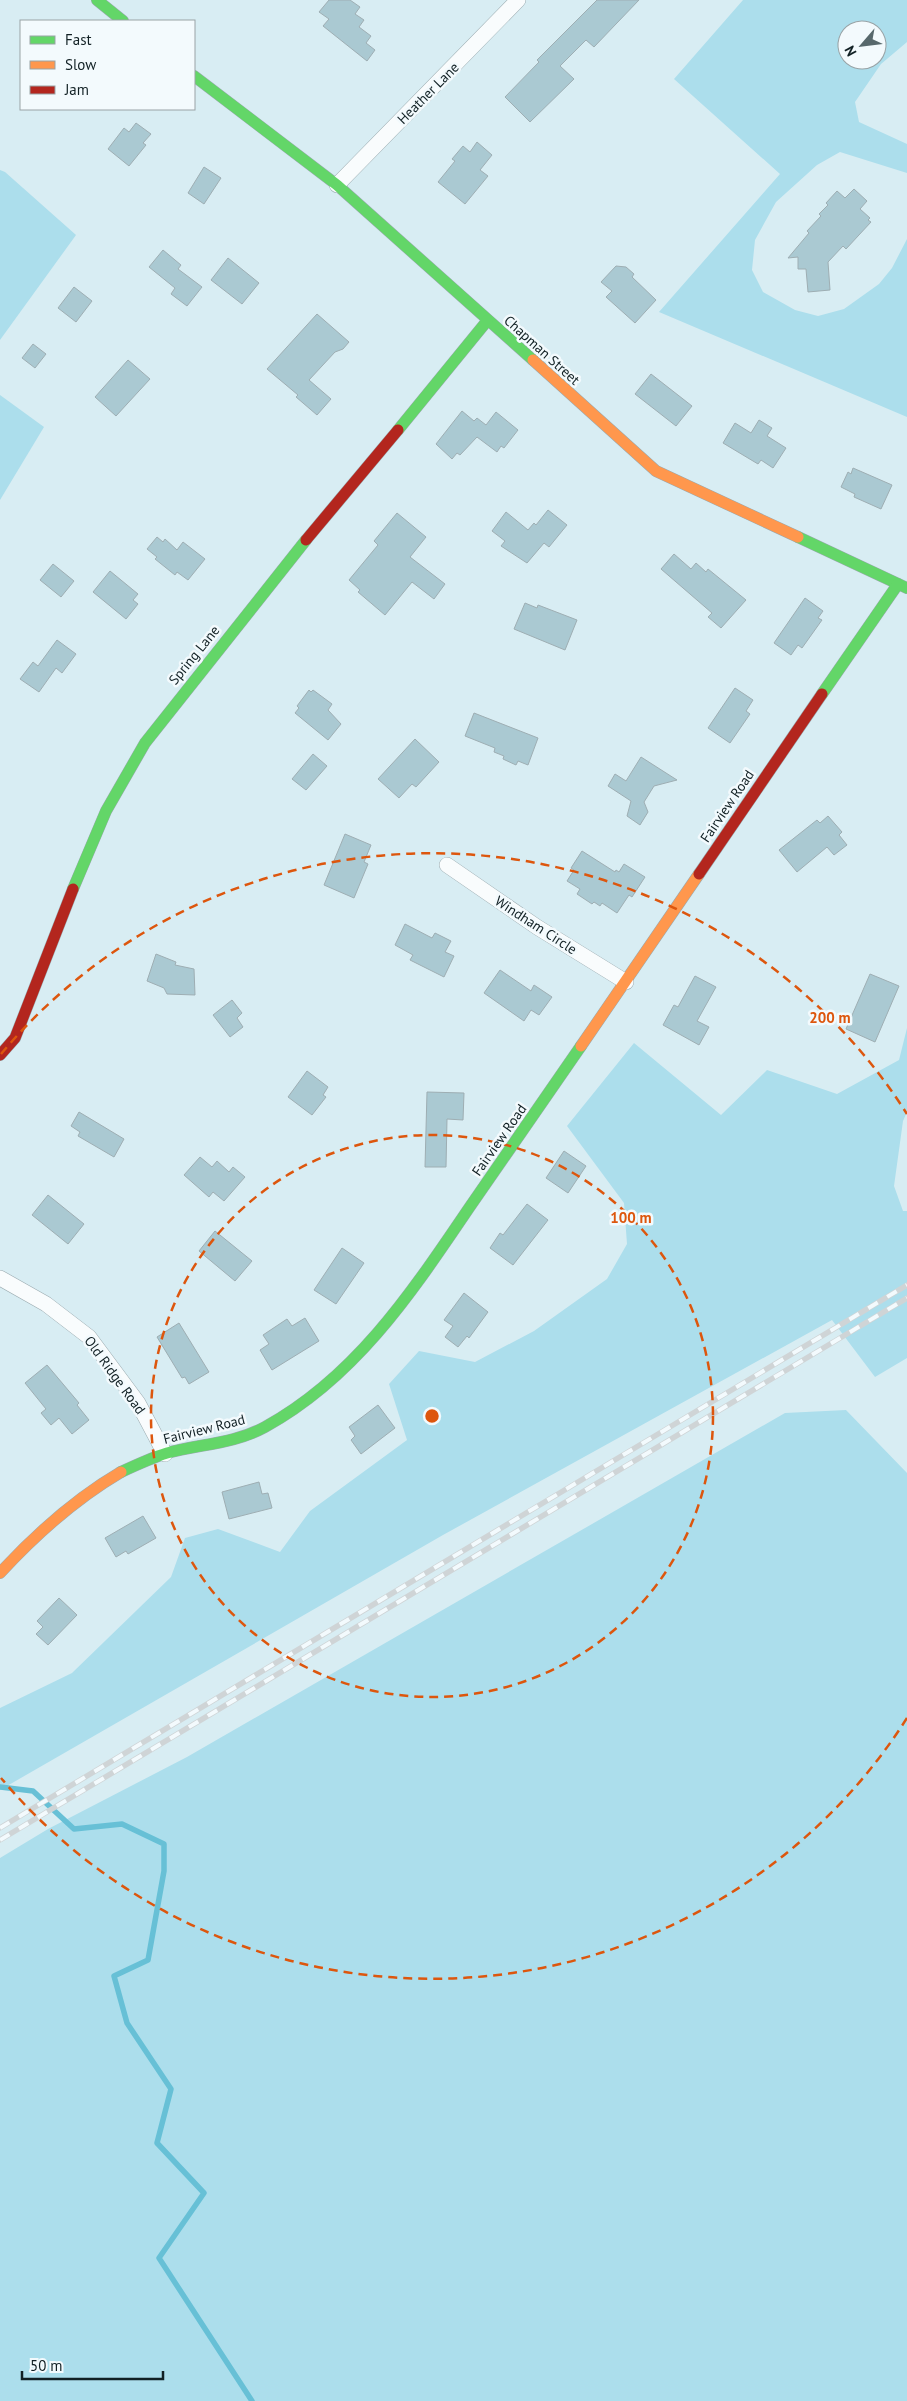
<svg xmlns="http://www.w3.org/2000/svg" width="907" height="2401" font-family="'PT Sans',sans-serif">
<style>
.green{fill:#acdeec;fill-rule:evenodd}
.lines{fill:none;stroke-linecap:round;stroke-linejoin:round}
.stream{stroke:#67c0d6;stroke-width:5.5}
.building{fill:#aac9d2;stroke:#9eaeb3}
.street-casing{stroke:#9aaaaf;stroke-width:16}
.fast-casing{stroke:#9aaaaf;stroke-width:12}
.slow-casing{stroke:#9aaaaf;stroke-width:12}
.jam-casing{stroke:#9aaaaf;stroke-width:12}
.street{stroke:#f9fcfd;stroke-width:15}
.fast{stroke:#63d668;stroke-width:11}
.slow{stroke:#ff974d;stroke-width:11}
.jam{stroke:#b3261e;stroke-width:11}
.rail-casing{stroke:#cfd4d6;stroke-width:5.5}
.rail{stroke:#f3fafd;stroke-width:4;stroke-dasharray:11;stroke-linecap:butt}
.ring{fill:none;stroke:#dd560d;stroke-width:2.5;stroke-dasharray:9 6}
.labels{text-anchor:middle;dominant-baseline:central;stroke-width:5;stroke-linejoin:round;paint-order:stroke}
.street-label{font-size:14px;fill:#112024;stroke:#f3fafd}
.centre{fill:#dd560d;stroke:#f3fafd;stroke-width:2.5}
.ring-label{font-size:15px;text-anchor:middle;font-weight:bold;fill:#dd560d;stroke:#f3fafd;stroke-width:5;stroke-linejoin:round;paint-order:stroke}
</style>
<rect width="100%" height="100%" fill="#d8edf3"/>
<g class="green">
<path d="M743,0H907V42L881,64L855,102L859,122L907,144V173L840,152L817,165L776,202L755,240L752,270L763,292L795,310L818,316L844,309L879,284L892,268L907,239V417L659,312L780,174L674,79ZM847,30H877V60H847Z"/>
<polygon points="0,170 5,172 76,235 0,340"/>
<polygon points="0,395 44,427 0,500"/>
<polygon points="907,1028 907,1112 903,1121 894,1186 903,1211 907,1211 907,1358 875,1377 832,1320 443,1535 0,1790 0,1708 72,1673 171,1577 185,1538 218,1529 280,1552 310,1511 407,1440 389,1384 419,1351 475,1362 534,1331 607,1279 627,1244 624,1203 567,1126 634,1043 721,1115 767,1070 837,1094 899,1060"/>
<polygon points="846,1410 907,1473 907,2401 0,2401 0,1858 48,1829 187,1757 785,1413"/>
</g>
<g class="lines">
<polyline class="stream" points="0,1787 33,1791 74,1829 122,1824 164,1844 164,1871 148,1960 114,1976 127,2023 171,2089 157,2143 204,2193 159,2258 252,2401"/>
</g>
<g class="building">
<polygon points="329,0 350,0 360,7 355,14 364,20 359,27 371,36 366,43 375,50 367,61 323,26 329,19 319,12"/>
<polygon points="597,0 639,0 594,47 586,40 560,66 574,79 530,122 505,97 539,62 537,60"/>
<polygon points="136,123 151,134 143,143 146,145 129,166 108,149 124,128 129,132"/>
<polygon points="477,142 492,155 480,170 488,176 465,204 438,182 455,161 452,159 463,146 470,152"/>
<polygon points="204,167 221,178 204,204 188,193"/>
<polygon points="854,189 867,201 860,209 870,218 868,220 871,222 846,249 843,246 828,262 830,290 808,292 806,269 798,269 798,257 788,258 809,233 807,231 821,216 819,214 828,205 826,203 837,191 845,198"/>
<polygon points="163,250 181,265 178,269 202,287 187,306 171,294 175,288 149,267"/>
<polygon points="228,258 259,283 242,304 211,280"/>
<polygon points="616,266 626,267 634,274 632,277 656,300 635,323 606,297 612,291 601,282"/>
<polygon points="74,287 92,301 76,322 58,308"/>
<polygon points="317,314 349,342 343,349 335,352 309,380 331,399 317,415 296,397 298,395 267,369"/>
<polygon points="33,344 46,354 35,368 22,358"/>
<polygon points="128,360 150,379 116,416 95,397"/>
<polygon points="651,374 692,406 676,426 635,394"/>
<polygon points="462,411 474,421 477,418 486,425 496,412 518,430 504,448 501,446 497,452 477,437 460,455 457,453 452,459 436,444"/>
<polygon points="759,420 772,428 767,436 786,448 773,468 761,460 758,464 723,443 735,423 751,433"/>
<polygon points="853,468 892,485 881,509 854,497 855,494 841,487 848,472 851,474"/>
<polygon points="548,510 567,525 549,547 544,543 527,563 501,546 505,541 492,531 506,512 528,530 534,523 536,525"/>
<polygon points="397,513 426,537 410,557 445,584 434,599 412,582 385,615 358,592 360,590 349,580 378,545 374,541"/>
<polygon points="157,537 163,542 165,539 177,550 183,542 205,559 188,580 177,572 175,575 155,559 157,557 147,549"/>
<polygon points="674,554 691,569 696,563 706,572 708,569 746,600 721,628 708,617 712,613 661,569"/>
<polygon points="53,564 74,581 61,597 40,580"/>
<polygon points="110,571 138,594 133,600 138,604 126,619 93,592"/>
<polygon points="805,598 823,611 818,618 822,620 802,648 798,645 791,655 774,643"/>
<polygon points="525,603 537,608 538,605 577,620 565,650 514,629"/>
<polygon points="57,640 76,654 62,673 56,668 39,692 20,679 33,662 38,666"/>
<polygon points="735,688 753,700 746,711 750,714 730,743 708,728"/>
<polygon points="309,690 311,692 313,690 332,704 328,710 341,724 328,740 295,713 299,708 297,706"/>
<polygon points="474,713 538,738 528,765 518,761 516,765 503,759 504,756 494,752 495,748 465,736"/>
<polygon points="415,739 439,762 416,787 412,784 399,798 378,779"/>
<polygon points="313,754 327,766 306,790 292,779"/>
<polygon points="641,757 677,780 654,786 644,802 648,812 640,825 627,816 631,801 608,786 615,774 626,781"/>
<polygon points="828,816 842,832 839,835 847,845 834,855 827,847 797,872 779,850 817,820 820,823"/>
<polygon points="345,834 371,845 364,862 368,864 354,898 324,885"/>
<polygon points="582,851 615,872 616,870 619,872 624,864 645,877 632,897 629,895 617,913 602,903 600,906 594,902 592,904 577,894 580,889 567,881 574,870 571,868"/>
<polygon points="405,924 432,938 435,933 451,941 445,952 454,956 444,977 410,960 413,955 395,945"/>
<polygon points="156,954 176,962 175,965 194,969 195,995 167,994 164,988 147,981"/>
<polygon points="500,970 531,991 534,985 552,997 539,1015 531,1010 524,1021 484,993"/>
<polygon points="870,974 899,986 875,1042 846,1029"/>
<polygon points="695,976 716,987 697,1021 709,1027 699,1045 663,1025 674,1005 678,1007"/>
<polygon points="232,1000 242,1013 237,1018 243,1027 230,1037 213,1015"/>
<polygon points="307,1071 328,1087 323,1095 326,1097 312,1115 288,1097"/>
<polygon points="427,1092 464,1093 463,1120 447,1119 446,1167 425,1167"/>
<polygon points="79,1112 124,1139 114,1157 78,1136 80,1132 71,1126"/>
<polygon points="564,1151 586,1166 568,1193 546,1178"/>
<polygon points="200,1157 212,1167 217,1161 229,1172 233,1167 245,1177 224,1201 213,1192 209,1197 184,1175"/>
<polygon points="48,1195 84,1224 68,1244 32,1215"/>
<polygon points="527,1204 548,1220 513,1265 490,1248 500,1233 503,1235"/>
<polygon points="215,1231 252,1261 235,1281 199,1251"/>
<polygon points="342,1248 364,1263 336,1304 314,1290"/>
<polygon points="464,1293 488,1312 469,1338 467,1336 458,1347 445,1337 453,1326 444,1320"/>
<polygon points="305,1318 319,1341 272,1370 260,1350 269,1344 263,1335 287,1319 292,1326"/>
<polygon points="179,1323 209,1372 189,1384 185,1377 182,1378 157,1337"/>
<polygon points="47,1365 79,1403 77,1405 89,1420 72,1434 59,1418 51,1425 41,1413 46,1409 25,1383"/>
<polygon points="378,1405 395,1428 361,1454 351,1440 355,1436 349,1427"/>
<polygon points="259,1482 262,1494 268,1493 272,1508 229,1519 222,1492"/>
<polygon points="143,1516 156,1538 128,1554 126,1551 116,1557 105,1538"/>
<polygon points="59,1598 77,1615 48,1645 36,1634 43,1627 37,1621"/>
</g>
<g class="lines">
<g class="street-casing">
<g id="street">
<polyline points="337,185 518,0"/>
<polyline points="447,865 537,927 626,982"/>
<polyline points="0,1278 46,1304 89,1337 138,1403 165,1454"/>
</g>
</g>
<g class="fast-casing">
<g id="fast">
<polyline points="97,0 123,21"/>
<polyline points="194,76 337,185 533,360"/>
<polyline points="398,430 487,321"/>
<polyline points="798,537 907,588"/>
<polyline points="822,694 898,584"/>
<polyline points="73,889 106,811 145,743 306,540"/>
<path d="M121,1472C136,1465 151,1458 167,1453C199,1444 234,1444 265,1427C356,1377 412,1292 469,1208C506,1154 544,1100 581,1046"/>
</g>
</g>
<g class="slow-casing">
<g id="slow">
<polyline points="533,360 656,471 798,537"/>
<polyline points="581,1046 699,874"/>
<path d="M0,1573C36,1534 75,1499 121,1472"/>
</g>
</g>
<g class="jam-casing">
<g id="jam">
<polyline points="306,540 398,430"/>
<polyline points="699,874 822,694"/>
<polyline points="0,1055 15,1038 73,889"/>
</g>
</g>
<use href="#street" class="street"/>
<use href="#fast" class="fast"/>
<use href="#slow" class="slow"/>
<use href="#jam" class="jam"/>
<g class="rail-casing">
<g id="rail">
<polyline points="0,1828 907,1285"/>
<polyline points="0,1840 907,1298"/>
</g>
</g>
<use href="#rail" class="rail"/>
</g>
<g class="ring">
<circle cx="432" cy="1416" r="281"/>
<path d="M907 1718A563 563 0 0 1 1 1778M1 1054A563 563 0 0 1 907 1114"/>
</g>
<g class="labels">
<g class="street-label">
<text transform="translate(428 93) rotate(-45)">Heather Lane</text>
<text transform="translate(542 350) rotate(42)">Chapman Street</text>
<text transform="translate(194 655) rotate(-51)">Spring Lane</text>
<text transform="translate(727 806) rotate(-56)">Fairview Road</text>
<text transform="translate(536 925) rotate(33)">Windham Circle</text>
<text transform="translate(499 1140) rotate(-55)">Fairview Road</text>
<text transform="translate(115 1375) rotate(54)">Old Ridge Road</text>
<text transform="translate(204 1429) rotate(-14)">Fairview Road</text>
</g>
</g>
<circle cx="432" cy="1416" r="8" class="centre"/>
<g class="ring-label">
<text x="830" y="1023">200 m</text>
<text x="631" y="1223">100 m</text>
</g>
<rect x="20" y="20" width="175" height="90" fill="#f3fafd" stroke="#99a3a6"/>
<rect x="30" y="36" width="25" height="8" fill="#63d668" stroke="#99a3a6"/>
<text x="65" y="45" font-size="15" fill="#112024">Fast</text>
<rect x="30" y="61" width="25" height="8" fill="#ff974d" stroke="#99a3a6"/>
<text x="65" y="70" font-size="15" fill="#112024">Slow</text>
<rect x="30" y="86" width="25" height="8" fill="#b3261e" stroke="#99a3a6"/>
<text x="65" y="95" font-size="15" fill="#112024">Jam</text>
<g transform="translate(862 45) rotate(242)"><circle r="24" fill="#f3fafd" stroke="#99a3a6"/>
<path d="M0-4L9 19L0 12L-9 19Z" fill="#57686c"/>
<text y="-8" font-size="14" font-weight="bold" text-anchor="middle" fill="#112024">N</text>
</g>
<path d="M22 2371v8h141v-8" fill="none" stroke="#112024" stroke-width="2.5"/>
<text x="30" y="2371" font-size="15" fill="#112024" stroke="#f3fafd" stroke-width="4" paint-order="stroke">50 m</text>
</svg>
